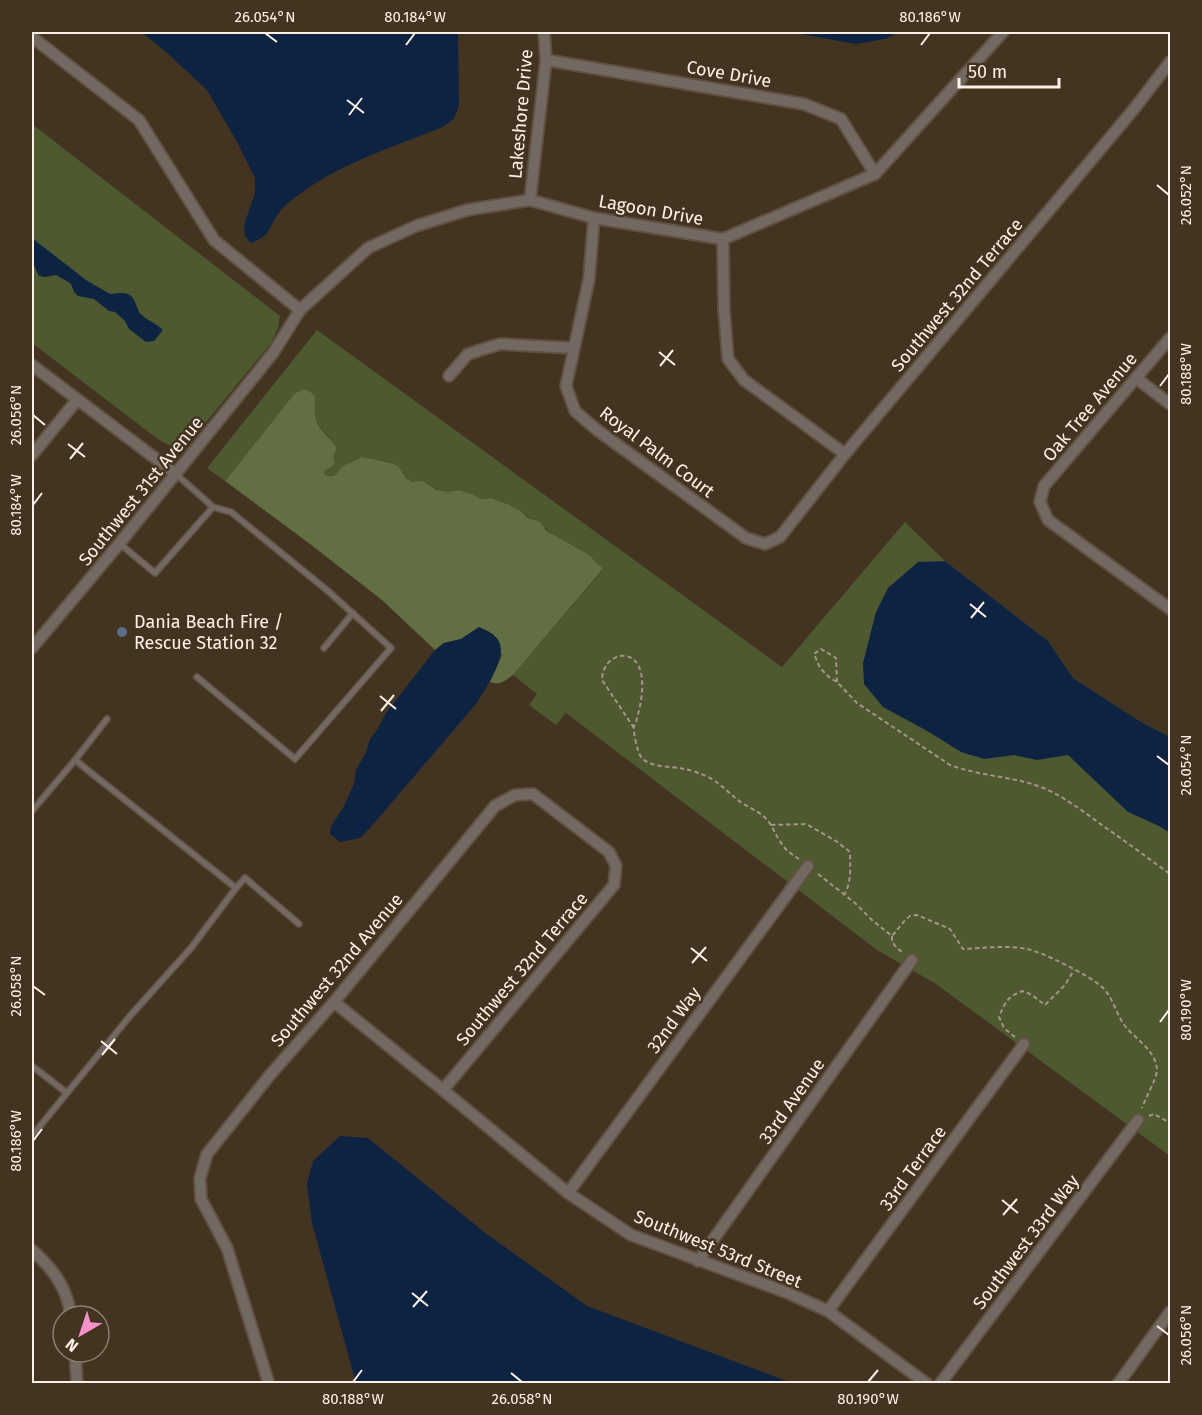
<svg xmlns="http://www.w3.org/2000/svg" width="1202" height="1415" font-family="'Fira Sans',sans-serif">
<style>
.green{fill:#4e5930}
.forest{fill:#626f43}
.water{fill:#0e2342}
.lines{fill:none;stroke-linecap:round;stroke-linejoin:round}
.lane-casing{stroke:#605141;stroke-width:8}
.street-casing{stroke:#605141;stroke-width:14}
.path{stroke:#a39687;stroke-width:2;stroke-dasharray:4.5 3;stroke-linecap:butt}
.lane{stroke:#746962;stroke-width:5}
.street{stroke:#746962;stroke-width:10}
.ticks{fill:none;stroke:#fbf1e6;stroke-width:2}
.service-dot{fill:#5c6f8a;stroke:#433321;stroke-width:2}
.labels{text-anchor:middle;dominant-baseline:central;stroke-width:5;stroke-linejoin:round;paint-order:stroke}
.street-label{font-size:18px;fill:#fbf1e6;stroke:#433321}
.poi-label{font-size:18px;fill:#fbf1e6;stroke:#433321;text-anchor:start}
.neatline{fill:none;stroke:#fbf1e6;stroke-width:2}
.ticks-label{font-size:15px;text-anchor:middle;fill:#fbf1e6}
</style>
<rect width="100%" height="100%" fill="#433321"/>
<g class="green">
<path d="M32,124L280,316L278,328L271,343L194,437C177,450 172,448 155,437L32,343Z"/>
<path d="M317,330L782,667L905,522L945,561L1048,641L1073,678L1141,722L1170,737V1156L936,984L877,950L566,713L556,725L529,705L537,694L513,675L603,570L588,554L554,535L535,520L527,516L521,511L504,502L491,498L480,499L472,494L459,490L448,492L436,490L423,481C405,486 408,475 397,466C391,461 383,461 375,460C370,459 365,457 361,458C351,460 341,469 334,476H328L324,472C330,461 339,448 328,436C324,432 319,427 316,421C309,405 327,401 303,389L294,394L225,481L207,468Z"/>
</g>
<path class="forest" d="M303,389C324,395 311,406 316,420C319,430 330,437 336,447V450L333,456L335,463L331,467L324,471L325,474L328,476H334L343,466L362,457L392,463L399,467L406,478L412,482L423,481L436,490L448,492L459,490L472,494L481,499L491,498L508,504L521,511L527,517L540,522L546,530L554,535L588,554L603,569L513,675C506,680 500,686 490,682L502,655L479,627L461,639L444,643L435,650L382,600L310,544L225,481L294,394Z"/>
<g class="water">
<path d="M141,32H458L459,105L454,119L443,127C398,145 345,162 305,190C296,197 284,204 278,214C267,230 272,235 251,243L245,236L244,225L255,193V178L237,142L207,90L165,51Z"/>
<polygon points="790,32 899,32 885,39 856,44"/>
<path d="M32,238L86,280L110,294C121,293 130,290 135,302C136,304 138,310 139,312C144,319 156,323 163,330L154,341L146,342L129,329L125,321L115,312L109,311L94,299L78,296L74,292L71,284L65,280L56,275L45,277L39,276C32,264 31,252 32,238Z"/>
<polygon points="945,561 1048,641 1073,678 1141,722 1170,737 1170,833 1159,826 1128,812 1068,755 1037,760 1014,755 984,759 961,752 929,732 883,707 864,684 863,663 876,612 888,588 918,562"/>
<path d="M479,627C504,637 505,648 495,671C489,683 483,693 476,704L370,828L360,838L340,842L330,834L331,826L343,808L354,784L356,770L366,752L370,739L377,730L386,713L435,650L444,643L461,639Z"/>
<polygon points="340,1136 368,1138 484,1232 587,1306 792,1383 356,1383 312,1223 307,1184 313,1161"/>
</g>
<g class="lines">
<g class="lane-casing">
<g id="lane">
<polyline points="176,474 213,507 231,512 328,591 391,648 295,759 197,677"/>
<polyline points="120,544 155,573 213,507"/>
<polyline points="324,648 353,613"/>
<polyline points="107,719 75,760 236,888"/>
<polyline points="32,811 75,760"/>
<polyline points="32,1066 67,1093 32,1136"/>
<polyline points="67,1093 130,1016 191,948 236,888 245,878 299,924"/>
</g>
</g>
<g class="street-casing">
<g id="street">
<polyline points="32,37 139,120 214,240 300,310"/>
<polyline points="546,60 804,104 841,119 875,174"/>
<polyline points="530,200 546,60 544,32"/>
<polyline points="594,218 589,279 566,386 575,411 597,430 746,538 765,544 780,537 845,454 1134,109 1170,62"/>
<polyline points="723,239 724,309 728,359 744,380 845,454"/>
<polyline points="1170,338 1044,486 1040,502 1048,520 1170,609"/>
<polyline points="32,365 176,474"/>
<polyline points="449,376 468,354 500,344 574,348"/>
<polyline points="1136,378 1170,404"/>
<polyline points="32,455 77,400"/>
<polyline points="32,648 119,544 273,353 300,310 368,248 416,226 467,210 530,200 594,218 723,239 875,174 1003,32"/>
<polyline points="334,1002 443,1090 568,1193 631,1235 788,1293 828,1311 927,1384"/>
<polyline points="568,1193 808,866"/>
<path d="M32,1250C53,1269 67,1287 71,1316"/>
<polyline points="698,1261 912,960"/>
<polyline points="828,1311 1024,1044"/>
<polyline points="75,1352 77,1384"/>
<polyline points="269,1384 227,1248 201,1199 200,1178 207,1154 270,1075 334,1002 495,806 515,795 533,794 609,852 616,866 614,885 443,1090"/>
<polyline points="940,1384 1138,1120"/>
<polyline points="1118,1384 1170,1312"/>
</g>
</g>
<g class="path">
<path d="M837,682L836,658L821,649L814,654L820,668L830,678L837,682L857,703L950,765C982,777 1017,776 1048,790C1069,800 1088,815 1106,828C1128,843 1149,859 1170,874"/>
<path d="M634,728L602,680C602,654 635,645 641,673C644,687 641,704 637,718C637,721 635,723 634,726C633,732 637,751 641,757C650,768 671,766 684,769C691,770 699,773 706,776C721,783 729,794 742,803C750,808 762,813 768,821C774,828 776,837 782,844C786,851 793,855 799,859"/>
<path d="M771,825L806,824L836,841L850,852C850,867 852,882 844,895"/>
<path d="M818,874L855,903L873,921L892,936L906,919L910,916L917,915L950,929L963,949C983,948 1008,945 1027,949C1043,952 1090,976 1102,987C1113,997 1116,1014 1125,1026C1136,1040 1156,1050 1157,1070C1157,1078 1145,1099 1142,1108"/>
<path d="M892,936C891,944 897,948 903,953"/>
<path d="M1015,1037L1004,1028L999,1017C1005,1002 1008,996 1023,991L1032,995L1045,1005L1065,985L1074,970"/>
<polyline points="1149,1116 1154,1114 1170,1123"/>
</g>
<use href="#lane" class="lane"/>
<use href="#street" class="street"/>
</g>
<path class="ticks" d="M265,33L277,42M406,45L415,33M921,45L930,33M347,100L364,113M349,115L362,98M1157,185L1169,195M659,352L675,365M660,366L673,350M1160,386L1169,374M33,415L45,425M68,444L85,457M70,459L83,443M33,505L42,493M970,604L986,617M971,618L984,602M380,696L396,709M381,711L394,695M1157,756L1169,765M691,948L707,961M692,963L706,947M33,986L45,995M1160,1022L1169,1010M101,1041L117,1054M102,1055L115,1039M33,1141L42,1129M1002,1200L1018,1213M1003,1215L1017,1199M412,1293L428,1306M413,1307L427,1291M1157,1326L1169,1335M511,1373L522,1382M353,1382L362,1370M868,1382L878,1370"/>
<circle class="service-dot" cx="122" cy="632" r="6"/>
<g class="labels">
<g class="street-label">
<text transform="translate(729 74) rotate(10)">Cove Drive</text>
<text transform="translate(521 114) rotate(-85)">Lakeshore Drive</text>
<text transform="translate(651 210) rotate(10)">Lagoon Drive</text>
<text transform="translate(957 295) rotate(-50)">Southwest 32nd Terrace</text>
<text transform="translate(1090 407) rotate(-50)">Oak Tree Avenue</text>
<text transform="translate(657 452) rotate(37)">Royal Palm Court</text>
<text transform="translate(141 491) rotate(-51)">Southwest 31st Avenue</text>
<text transform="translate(522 969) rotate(-50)">Southwest 32nd Terrace</text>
<text transform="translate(337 970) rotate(-50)">Southwest 32nd Avenue</text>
<text transform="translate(674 1020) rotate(-54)">32nd Way</text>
<text transform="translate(792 1101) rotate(-55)">33rd Avenue</text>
<text transform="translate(913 1168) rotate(-54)">33rd Terrace</text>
<text transform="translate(1026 1242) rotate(-53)">Southwest 33rd Way</text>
<text transform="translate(718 1249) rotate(22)">Southwest 53rd Street</text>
</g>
<g class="poi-label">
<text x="134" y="622">Dania Beach Fire /<tspan x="134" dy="21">Rescue Station 32</tspan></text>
</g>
</g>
<rect width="1202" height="1415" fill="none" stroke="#433321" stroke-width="66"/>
<g transform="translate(81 1334) rotate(219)"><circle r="28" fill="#433321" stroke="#8d7f70" stroke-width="1.5"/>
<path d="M0-4.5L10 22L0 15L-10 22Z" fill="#f890cb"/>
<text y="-9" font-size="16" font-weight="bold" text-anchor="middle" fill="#fbf1e6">N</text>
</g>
<path d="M959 78v9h100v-9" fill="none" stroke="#fbf1e6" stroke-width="3"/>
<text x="968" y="78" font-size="18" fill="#fbf1e6" stroke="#433321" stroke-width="4.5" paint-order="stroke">50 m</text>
<rect x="33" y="33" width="1136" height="1349" class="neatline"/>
<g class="ticks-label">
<text x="265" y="22">26.054°N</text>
<text x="415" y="22">80.184°W</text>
<text x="930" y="22">80.186°W</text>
<text transform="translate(1186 195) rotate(-90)" y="5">26.052°N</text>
<text transform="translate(1186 374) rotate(-90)" y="5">80.188°W</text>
<text transform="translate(16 415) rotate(-90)" y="5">26.056°N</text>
<text transform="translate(16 505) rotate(-90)" y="5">80.184°W</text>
<text transform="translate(1186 765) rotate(-90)" y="5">26.054°N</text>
<text transform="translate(16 986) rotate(-90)" y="5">26.058°N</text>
<text transform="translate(1186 1010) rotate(-90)" y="5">80.190°W</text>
<text transform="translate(16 1141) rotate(-90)" y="5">80.186°W</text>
<text transform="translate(1186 1335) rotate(-90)" y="5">26.056°N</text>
<text x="353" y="1404">80.188°W</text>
<text x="522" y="1404">26.058°N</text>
<text x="868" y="1404">80.190°W</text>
</g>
</svg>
